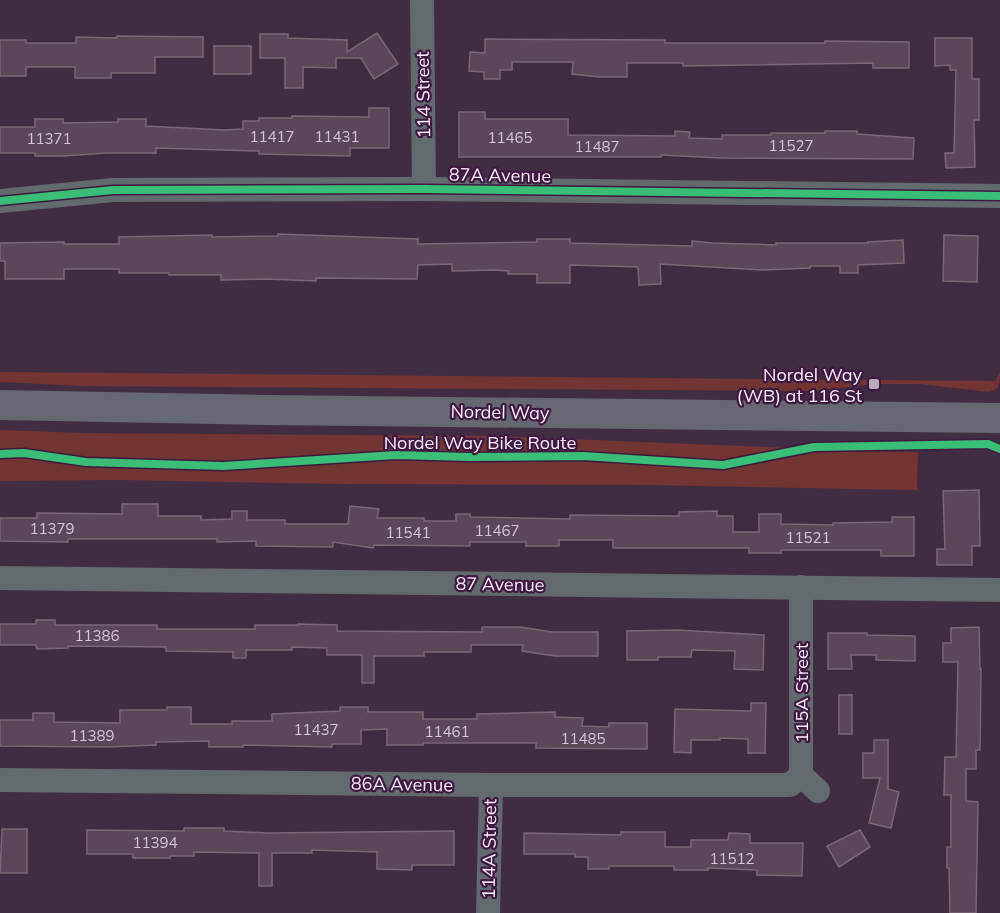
<svg xmlns="http://www.w3.org/2000/svg" width="1000" height="913" font-family="Mulish,sans-serif">
<style>
.green{fill:#723534}
.building{fill:#5b4757;stroke:#7b6776;stroke-width:1.5}
.lines{fill:none;stroke-linecap:round;stroke-linejoin:round}
.minor{stroke:#636a6e;stroke-width:24}
.major{stroke:#666871;stroke-width:30}
.cycleway-casing{stroke:#3e1940;stroke-width:11}
.cycleway{stroke:#3abd76;stroke-width:8}
.poi-dot{fill:#bcabbc;stroke:#3e1940;stroke-width:2}
.labels{text-anchor:middle;dominant-baseline:central;stroke-width:4.5;stroke-linejoin:round;paint-order:stroke}
.number-label{font-size:15px;fill:#d5c5d4}
.street-label{font-size:18px;fill:#feeffe;stroke:#3e1940}
.poi-label{font-size:18px;fill:#feeffe;stroke:#3e1940;text-anchor:end}
</style>
<rect width="100%" height="100%" fill="#412d42"/>
<g class="green">
<path d="M0,372L995,381L1000,372C1000,384 1000,390 988,392L921,384H874L813,391L82,386L0,382Z"/>
<polygon points="0,430 83,433 495,436 790,448 819,451 918,452 917,490 642,485 341,484 120,480 0,481"/>
</g>
<g class="building">
<polygon points="377,33 398,64 374,79 361,58 336,58 336,68 303,67 303,88 285,88 285,58 260,58 260,34 288,34 288,38 347,40 347,52"/>
<polygon points="117,36 203,37 203,57 155,57 155,73 111,73 111,78 75,78 75,67 26,67 26,76 0,76 0,40 26,40 26,43 76,43 76,37 117,38"/>
<polygon points="935,38 972,38 972,79 979,79 979,120 974,120 975,167 946,168 945,153 954,153 956,70 950,70 950,65 935,66"/>
<polygon points="485,39 665,40 665,43 825,43 825,41 909,42 909,68 873,68 873,63 683,66 683,63 627,63 627,77 599,77 572,74 573,62 512,62 512,70 500,70 500,79 484,79 484,72 469,71 470,52 485,53"/>
<rect x="214" y="46" width="37" height="28"/>
<polygon points="369,108 389,108 389,148 350,148 350,156 259,154 259,151 156,148 156,153 106,153 63,156 35,156 35,153 0,153 0,127 35,127 35,119 63,119 63,123 118,122 118,119 146,119 146,126 224,130 243,129 243,121 259,121 259,118 292,118 292,116 369,117"/>
<polygon points="459,112 485,112 485,119 568,119 568,135 675,136 675,131 690,132 689,138 722,139 722,135 771,135 771,133 825,133 825,131 857,131 857,134 914,138 913,159 722,158 661,155 661,157 459,157"/>
<polygon points="278,234 418,239 418,244 537,242 537,239 570,239 570,243 692,246 692,241 713,243 776,245 776,243 868,243 868,242 903,240 904,263 858,265 858,273 840,273 840,266 810,266 810,268 762,270 660,264 661,284 639,285 638,267 570,265 570,283 537,283 537,274 508,274 508,271 496,270 452,271 452,264 418,265 417,279 316,278 316,281 267,279 221,280 221,275 169,275 169,273 119,273 119,269 64,269 64,279 5,279 5,261 0,261 0,243 64,242 64,244 119,244 119,237 212,235 212,237 278,236"/>
<polygon points="944,235 978,236 977,282 943,281"/>
<polygon points="979,490 980,546 972,546 972,565 937,565 937,549 945,549 943,491"/>
<polygon points="122,504 158,504 158,516 201,516 201,520 232,519 232,511 247,511 247,520 285,520 285,524 348,524 350,506 379,509 377,518 424,518 424,521 456,521 456,514 470,514 470,517 570,519 570,515 679,516 679,512 717,511 717,516 733,516 733,532 759,532 759,514 781,514 781,524 833,525 833,523 892,522 892,517 914,517 914,556 881,556 881,550 781,550 781,553 749,553 749,548 613,548 613,540 559,540 559,546 526,546 526,542 470,542 470,546 374,545 373,548 333,542 333,547 256,546 256,541 217,542 217,539 68,539 68,542 0,541 0,518 37,518 37,513 122,514"/>
<polygon points="36,620 55,620 55,625 157,625 157,629 255,629 255,625 298,625 298,624 337,625 337,631 482,632 482,627 520,627 552,632 598,632 598,656 555,656 522,651 523,645 471,645 471,652 424,652 424,656 374,656 374,683 362,683 362,655 327,655 327,648 292,647 292,650 246,650 246,658 233,658 233,652 166,651 166,647 68,646 68,648 37,649 36,645 0,645 0,624 36,624"/>
<polygon points="979,627 980,669 981,669 980,750 976,750 976,769 966,769 966,801 978,802 976,913 950,913 949,868 947,868 947,847 951,847 951,795 944,795 945,757 956,757 958,662 943,662 943,643 951,643 951,628"/>
<polygon points="677,630 764,635 763,670 734,669 735,651 692,650 691,657 658,657 658,660 627,660 627,631"/>
<polygon points="828,633 867,633 867,635 915,636 915,661 876,660 876,655 851,655 852,669 828,669"/>
<rect x="839" y="695" width="13" height="39"/>
<polygon points="751,703 766,703 765,753 748,753 748,739 720,738 720,740 691,740 691,753 674,752 675,709 751,711"/>
<polygon points="167,707 191,707 191,724 232,724 232,721 272,721 272,714 340,711 340,707 368,707 368,712 423,712 423,719 477,719 477,714 555,712 555,717 583,718 582,726 609,727 609,723 647,723 647,749 536,748 536,743 423,743 423,745 387,745 387,729 361,730 361,744 332,744 332,747 243,745 243,747 209,747 209,741 156,742 156,745 108,747 0,746 0,720 33,720 33,713 54,713 54,722 120,723 120,710 167,710"/>
<polygon points="874,740 888,740 888,789 899,792 891,828 869,823 880,778 863,778 863,753 874,753"/>
<polygon points="184,828 224,828 224,831 268,833 454,831 454,865 412,865 412,870 377,869 377,852 312,850 312,853 272,853 272,886 259,886 259,853 194,852 194,856 170,856 170,858 133,858 133,854 87,854 87,830 184,831"/>
<polygon points="2,829 27,829 27,873 0,873"/>
<polygon points="860,830 870,847 839,867 827,846"/>
<polygon points="621,832 665,832 665,847 691,847 691,840 728,840 729,833 750,834 750,843 803,843 802,876 757,875 757,870 708,868 708,870 674,870 674,866 609,866 609,869 588,869 588,857 575,857 575,854 524,854 524,833 621,835"/>
</g>
<g class="lines">
<g class="minor">
<polyline points="422,0 424,189"/>
<polyline points="0,201 113,190 424,189 1000,196"/>
<polyline points="0,578 1000,590"/>
<polyline points="801,587 801,775 818,791"/>
<polyline points="0,780 491,785 790,785 801,775"/>
<polyline points="488,913 491,785"/>
</g>
<polyline class="major" points="0,405 268,410 1000,418"/>
<g class="cycleway-casing">
<g id="cycleway">
<polyline points="0,201 113,190 424,189 1000,196"/>
<polyline points="0,454 24,453 86,462 223,466 396,455 469,457 583,456 723,465 814,447 988,444 1000,449"/>
</g>
</g>
<use href="#cycleway" class="cycleway"/>
</g>
<rect class="poi-dot" x="868" y="378" width="12" height="12" rx="3"/>
<g class="labels">
<g class="number-label">
<text x="272" y="136">11417</text>
<text x="337" y="136">11431</text>
<text x="510" y="137">11465</text>
<text x="49" y="138">11371</text>
<text x="791" y="145">11527</text>
<text x="597" y="146">11487</text>
<text x="52" y="528">11379</text>
<text x="497" y="530">11467</text>
<text x="408" y="532">11541</text>
<text x="808" y="537">11521</text>
<text x="97" y="635">11386</text>
<text x="316" y="729">11437</text>
<text x="447" y="731">11461</text>
<text x="92" y="735">11389</text>
<text x="583" y="738">11485</text>
<text x="155" y="842">11394</text>
<text x="732" y="858">11512</text>
</g>
<g class="street-label">
<text transform="translate(423 95) rotate(-91)">114 Street</text>
<text transform="translate(500 175) rotate(1)">87A Avenue</text>
<text transform="translate(500 412) rotate(1)">Nordel Way</text>
<text x="480" y="442">Nordel Way Bike Route</text>
<text transform="translate(500 584) rotate(1)">87 Avenue</text>
<text transform="translate(801 693) rotate(-90)">115A Street</text>
<text transform="translate(402 784) rotate(1)">86A Avenue</text>
<text transform="translate(489 849) rotate(-89)">114A Street</text>
</g>
<g class="poi-label">
<text x="862" y="374">Nordel Way<tspan x="862" dy="21">(WB) at 116 St</tspan></text>
</g>
</g>
</svg>
